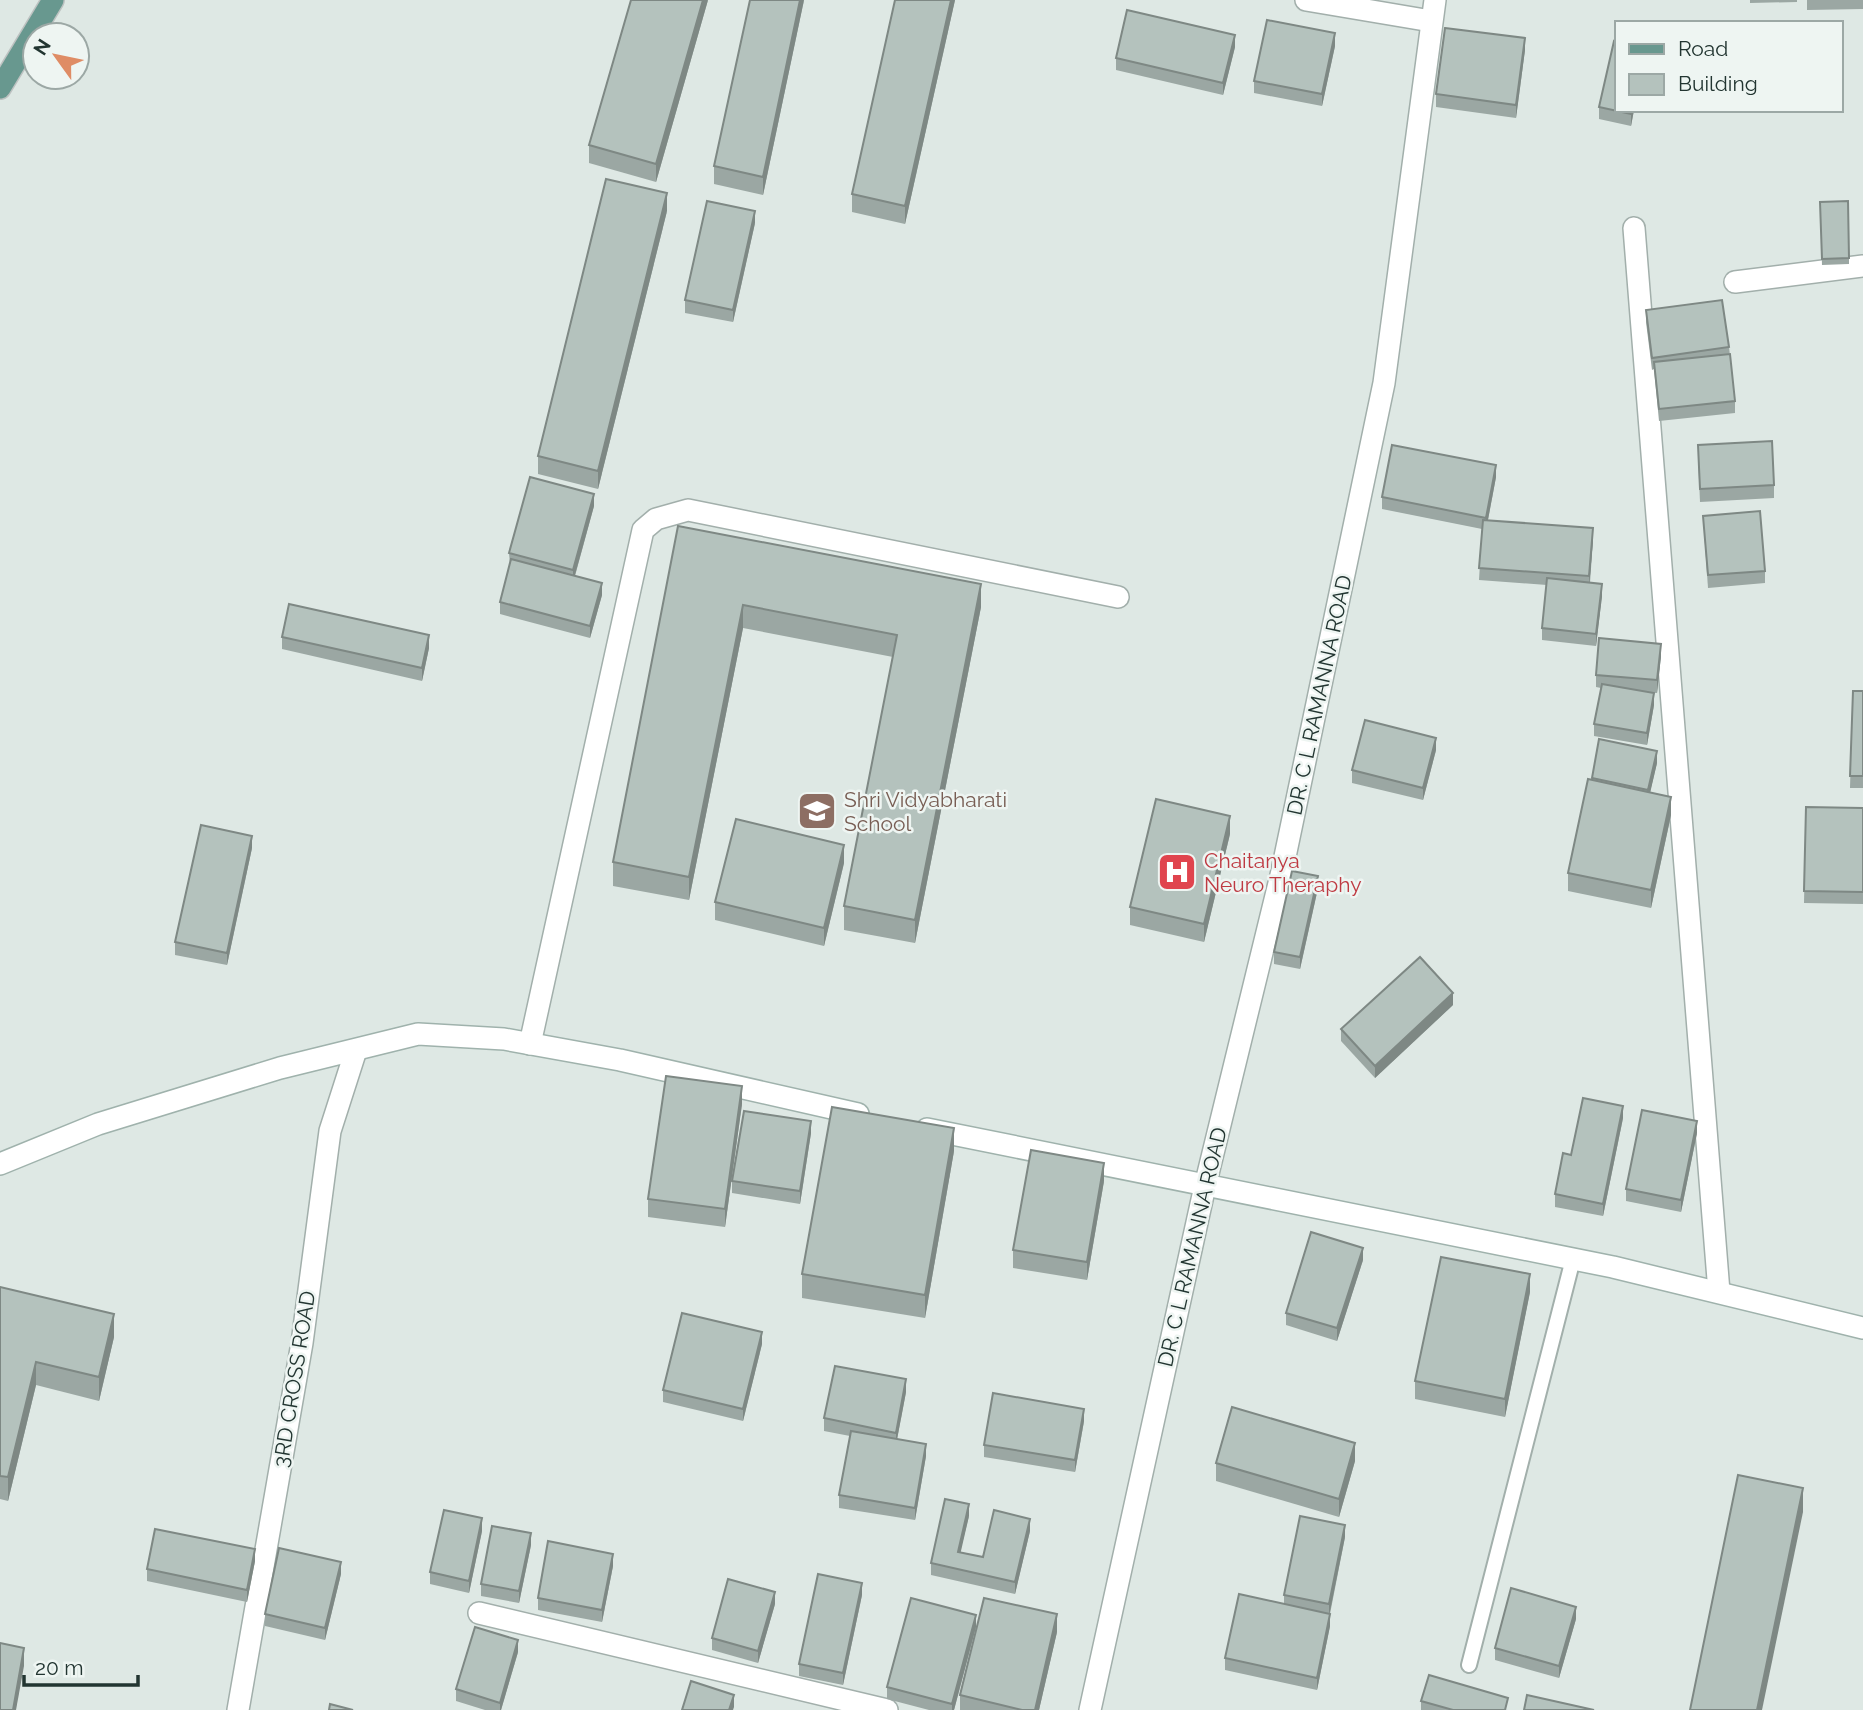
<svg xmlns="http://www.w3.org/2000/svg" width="1863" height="1710" font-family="Raleway,sans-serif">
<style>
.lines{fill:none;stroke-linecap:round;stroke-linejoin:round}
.lane-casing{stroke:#a2afab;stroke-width:18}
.street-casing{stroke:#a2afab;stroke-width:24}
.secondary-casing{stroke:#9fb2ac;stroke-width:24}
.primary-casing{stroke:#bdc2c1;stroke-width:24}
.lane{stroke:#fff;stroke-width:14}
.street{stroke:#fff;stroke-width:21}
.secondary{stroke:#fff;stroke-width:21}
.primary{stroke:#68988f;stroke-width:21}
.wall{fill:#9ba7a3}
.shaded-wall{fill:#7e8884}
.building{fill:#b4c2bd;stroke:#7e8884;stroke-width:2}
.labels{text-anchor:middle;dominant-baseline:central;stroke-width:5;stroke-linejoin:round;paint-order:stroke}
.street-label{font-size:21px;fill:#223531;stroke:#eef5f2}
.education-label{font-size:21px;fill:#785e54;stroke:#eef5f2;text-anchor:start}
.health-label{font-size:21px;fill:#be3a42;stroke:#eef5f2;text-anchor:start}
</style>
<rect width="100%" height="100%" fill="#dee8e4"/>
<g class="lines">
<g class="lane-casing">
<polyline id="lane" points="1469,1665 1573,1259"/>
</g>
<g class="street-casing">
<g id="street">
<polyline points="1306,0 1431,21"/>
<polyline points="1634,228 1719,1292"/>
<polyline points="1735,282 1863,266"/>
<polyline points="530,1044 643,530 656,519 688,510 1118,597"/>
<polyline points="479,1613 887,1710"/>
<polyline points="238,1710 302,1343 330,1131 356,1050"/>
<polyline points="1090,1710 1205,1186 1282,871 1384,383 1435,0"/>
</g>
</g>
<g class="secondary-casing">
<g id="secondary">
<polyline points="927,1129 1613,1267 1863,1328"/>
<polyline points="0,1164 98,1124 280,1068 418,1034 504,1039 620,1060 858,1114"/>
</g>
</g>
<g class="primary-casing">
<polyline id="primary" points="0,88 53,0"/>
</g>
<use href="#lane" class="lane"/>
<use href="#street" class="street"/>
<use href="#secondary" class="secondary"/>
<use href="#primary" class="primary"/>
</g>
<g class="wall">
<polygon points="708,0 656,182 589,163 589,145"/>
<polygon points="804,0 763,195 714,184 714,166"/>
<polygon points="895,0 955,0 905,224 852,212 852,194"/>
<polygon points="1750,0 1797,0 1797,2 1750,3"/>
<polygon points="1807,0 1863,0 1863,9 1807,10"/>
<polygon points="1335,46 1322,106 1254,93 1254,81"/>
<polygon points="1235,47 1223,95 1116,70 1116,58"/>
<polygon points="1525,50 1516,118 1436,107 1436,94"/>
<polygon points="1599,107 1616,110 1634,110 1631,126 1599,119"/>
<polygon points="1820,202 1849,258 1849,264 1822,265"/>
<polygon points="667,211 598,489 538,474 538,456"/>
<polygon points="755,223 733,322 685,313 685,300"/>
<polygon points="1646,310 1729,347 1735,401 1735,413 1659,421 1654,369 1652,370 1646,322"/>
<polygon points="1698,457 1774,485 1774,498 1700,502"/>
<polygon points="1496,477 1488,520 1593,540 1590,583 1602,596 1596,646 1542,640 1542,628 1547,585 1479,580 1482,529 1382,509 1382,497"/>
<polygon points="594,506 575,576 602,595 590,638 500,614 500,602 510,565 509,553"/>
<polygon points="1703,516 1765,571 1765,583 1708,588"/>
<polygon points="678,526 981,607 915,943 844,930 844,906 893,657 743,628 689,900 613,886 613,862"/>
<polygon points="282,637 429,648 422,681 282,649"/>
<polygon points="1661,656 1657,693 1645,692 1654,705 1647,745 1594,736 1594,724 1601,688 1596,687 1596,675"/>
<polygon points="1853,691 1863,691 1863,788 1850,788"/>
<polygon points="1436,750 1423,800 1352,783 1352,770"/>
<polygon points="1657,763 1650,792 1671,815 1651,908 1568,891 1568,873 1592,778"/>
<polygon points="1806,807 1863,808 1863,904 1804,903"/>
<polygon points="1230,834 1204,942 1130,925 1130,907"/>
<polygon points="252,848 227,965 175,955 175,942"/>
<polygon points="844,863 824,946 715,920 715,902"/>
<polygon points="1318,888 1300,969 1274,964 1274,952"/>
<polygon points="1453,1005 1375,1078 1341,1041 1341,1029"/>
<polygon points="742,1104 725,1227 648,1217 648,1199"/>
<polygon points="1623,1118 1603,1216 1555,1207 1555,1194 1571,1155"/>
<polygon points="811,1133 800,1204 732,1193 732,1181"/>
<polygon points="1697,1133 1681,1212 1626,1201 1626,1189"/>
<polygon points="954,1151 925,1318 802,1298 802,1274"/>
<polygon points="1104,1181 1087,1280 1013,1268 1013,1250"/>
<polygon points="1363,1260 1337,1341 1286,1325 1286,1313"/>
<polygon points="0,1287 114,1337 99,1401 36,1385 8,1501 0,1499"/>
<polygon points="1530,1292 1505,1417 1415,1399 1415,1381"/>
<polygon points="762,1344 743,1421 663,1402 663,1390"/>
<polygon points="906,1392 897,1439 926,1456 915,1520 839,1508 839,1495 850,1436 824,1431 824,1418"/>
<polygon points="1084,1421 1075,1472 984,1457 984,1445"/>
<polygon points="1355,1461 1339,1517 1216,1481 1216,1463"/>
<polygon points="969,1516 960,1552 983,1557 1030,1531 1015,1594 931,1575 931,1563"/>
<polygon points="482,1531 469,1593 430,1584 430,1572"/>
<polygon points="1345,1537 1330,1614 1330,1626 1317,1690 1225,1670 1225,1658 1284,1604 1284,1595"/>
<polygon points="531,1545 519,1603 481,1596 481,1584"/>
<polygon points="255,1561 247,1602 147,1581 147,1569"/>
<polygon points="613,1566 602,1622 538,1610 538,1598"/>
<polygon points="341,1574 325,1640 265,1626 265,1614"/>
<polygon points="862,1595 843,1685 799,1676 799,1664"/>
<polygon points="775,1604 758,1663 712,1650 712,1638"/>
<polygon points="1576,1619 1559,1678 1495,1660 1495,1648"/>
<polygon points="976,1627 954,1710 929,1710 887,1699 887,1687"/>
<polygon points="1057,1632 1039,1710 960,1710 960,1695"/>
<polygon points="518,1652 501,1710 485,1710 456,1701 456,1689"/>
<polygon points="1421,1701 1508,1710 1421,1710"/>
</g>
<g class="shaded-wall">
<polygon points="703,0 708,0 656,182 656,164"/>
<polygon points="800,0 804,0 763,195 763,177"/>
<polygon points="951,0 955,0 905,224 905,206"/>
<polygon points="1335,33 1335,46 1322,106 1322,94"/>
<polygon points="1235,35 1235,47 1223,95 1223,83"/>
<polygon points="1525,38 1525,50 1516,118 1516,105"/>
<polygon points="1631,110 1634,110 1631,126"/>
<polygon points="667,193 667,211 598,489 598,471"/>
<polygon points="755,211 755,223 733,322 733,310"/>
<polygon points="1496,465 1496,477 1486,530 1486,518"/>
<polygon points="594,494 594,506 573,582 573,570"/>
<polygon points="1593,528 1593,540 1589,588 1589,576"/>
<polygon points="602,583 602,595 590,638 590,626"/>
<polygon points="981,584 981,607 915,943 915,920"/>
<polygon points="1602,584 1602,596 1596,646 1596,634"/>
<polygon points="743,605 743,628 689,900 689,877"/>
<polygon points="429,635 429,648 422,681 422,668"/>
<polygon points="1661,644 1661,656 1657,693 1657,680"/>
<polygon points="1654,693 1654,705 1647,745 1647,733"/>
<polygon points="1436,738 1436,750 1423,800 1423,788"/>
<polygon points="1657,751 1657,763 1648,802 1648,790"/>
<polygon points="1671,797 1671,815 1651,908 1651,890"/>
<polygon points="1230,816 1230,834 1204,942 1204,924"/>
<polygon points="252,836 252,848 227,965 227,953"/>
<polygon points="844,845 844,863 824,946 824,928"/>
<polygon points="1318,876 1318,888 1300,969 1300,957"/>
<polygon points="1453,993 1453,1005 1375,1078 1375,1066"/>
<polygon points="742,1086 742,1104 725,1227 725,1209"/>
<polygon points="1623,1106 1623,1118 1603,1216 1603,1204"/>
<polygon points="811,1121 811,1133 800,1204 800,1191"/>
<polygon points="1697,1121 1697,1133 1681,1212 1681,1200"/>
<polygon points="954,1128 954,1151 925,1318 925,1295"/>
<polygon points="1104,1163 1104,1181 1087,1280 1087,1262"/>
<polygon points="1363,1248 1363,1260 1337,1341 1337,1328"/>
<polygon points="1530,1274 1530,1292 1505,1417 1505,1399"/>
<polygon points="114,1314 114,1337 99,1401 99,1377"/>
<polygon points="762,1332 762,1344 743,1421 743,1409"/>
<polygon points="36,1362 36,1385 8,1501 8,1477"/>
<polygon points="906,1379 906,1392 896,1445 896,1433"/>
<polygon points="1084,1409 1084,1421 1075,1472 1075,1460"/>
<polygon points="1355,1443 1355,1461 1339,1517 1339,1499"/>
<polygon points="926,1444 926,1456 915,1520 915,1508"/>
<polygon points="1803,1488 1803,1512 1762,1710 1757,1710"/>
<polygon points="969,1504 969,1516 958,1564 958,1552"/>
<polygon points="482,1518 482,1531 469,1593 469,1581"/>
<polygon points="1030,1519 1030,1531 1015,1594 1015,1582"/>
<polygon points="1345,1525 1345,1537 1329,1616 1329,1604"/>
<polygon points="531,1533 531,1545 519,1603 519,1591"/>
<polygon points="255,1549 255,1561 247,1602 247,1590"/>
<polygon points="613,1554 613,1566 602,1622 602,1610"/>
<polygon points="341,1562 341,1574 325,1640 325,1628"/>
<polygon points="862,1583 862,1595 843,1685 843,1673"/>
<polygon points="775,1592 775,1604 758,1663 758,1651"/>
<polygon points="1576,1607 1576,1619 1559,1678 1559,1666"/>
<polygon points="1057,1614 1057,1632 1039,1710 1035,1710"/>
<polygon points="1330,1614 1330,1626 1317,1690 1317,1678"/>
<polygon points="976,1615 976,1627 954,1710 952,1710 952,1704"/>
<polygon points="518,1640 518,1652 501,1710 500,1710 500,1703"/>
<polygon points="24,1648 24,1666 16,1710 13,1710"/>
<polygon points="734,1695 734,1707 733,1710 729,1710"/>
</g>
<g class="building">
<polygon points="631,0 703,0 656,164 589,145"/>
<polygon points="750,0 800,0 763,177 714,166"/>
<polygon points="895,0 951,0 905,206 852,194"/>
<polygon points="1127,10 1235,35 1223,83 1116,58"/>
<polygon points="1267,20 1335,33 1322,94 1254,81"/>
<polygon points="1445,28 1525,38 1516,105 1436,94"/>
<polygon points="1614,41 1616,42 1616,110 1631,110 1631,114 1599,107"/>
<polygon points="606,179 667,193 598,471 538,456"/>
<polygon points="707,201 755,211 733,310 685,300"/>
<polygon points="1848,201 1849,258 1822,259 1820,202"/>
<polygon points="1722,300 1729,347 1652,358 1646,310"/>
<polygon points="1730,354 1735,401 1659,409 1654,362"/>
<polygon points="1772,441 1774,485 1700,489 1698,445"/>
<polygon points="1392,445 1496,465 1486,518 1382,497"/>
<polygon points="530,477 594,494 573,570 509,553"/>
<polygon points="1760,511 1765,571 1708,575 1703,516"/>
<polygon points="1483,520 1593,528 1589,576 1479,568"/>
<polygon points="678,526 981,584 915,920 844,906 897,635 743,605 689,877 613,862"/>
<polygon points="511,559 602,583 590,626 500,602"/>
<polygon points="1547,578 1602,584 1596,634 1542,628"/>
<polygon points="289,604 429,635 422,668 282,637"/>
<polygon points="1599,638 1661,644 1657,680 1596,675"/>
<polygon points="1602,684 1654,693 1647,733 1594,724"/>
<polygon points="1853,691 1863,691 1863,776 1850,776"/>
<polygon points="1365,720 1436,738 1423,788 1352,770"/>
<polygon points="1599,739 1657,751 1648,790 1592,778"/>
<polygon points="1588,779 1671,797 1651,890 1568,873"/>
<polygon points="1156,799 1230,816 1204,924 1130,907"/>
<polygon points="1806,807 1863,808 1863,892 1804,891"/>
<polygon points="736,819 844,845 824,928 715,902"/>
<polygon points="201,825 252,836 227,953 175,942"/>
<polygon points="1292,871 1318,876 1300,957 1274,952"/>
<polygon points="1420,957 1453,993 1375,1066 1341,1029"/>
<polygon points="666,1076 742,1086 725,1209 648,1199"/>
<polygon points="1583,1098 1623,1106 1603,1204 1555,1194 1563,1153 1571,1155"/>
<polygon points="832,1107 954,1128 925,1295 802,1274"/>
<polygon points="1642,1110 1697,1121 1681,1200 1626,1189"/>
<polygon points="744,1111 811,1121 800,1191 732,1181"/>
<polygon points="1031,1150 1104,1163 1087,1262 1013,1250"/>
<polygon points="1311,1232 1363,1248 1337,1328 1286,1313"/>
<polygon points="1441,1257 1530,1274 1505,1399 1415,1381"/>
<polygon points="0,1287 114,1314 99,1377 36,1362 8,1477 0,1476"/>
<polygon points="682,1313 762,1332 743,1409 663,1390"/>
<polygon points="835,1366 906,1379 896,1433 824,1418"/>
<polygon points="993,1393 1084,1409 1075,1460 984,1445"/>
<polygon points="1232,1407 1355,1443 1339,1499 1216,1463"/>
<polygon points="851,1431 926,1444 915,1508 839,1495"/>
<polygon points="1738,1475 1803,1488 1757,1710 1690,1710"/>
<polygon points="945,1499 969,1504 958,1552 983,1557 994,1510 1030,1519 1015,1582 931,1563"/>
<polygon points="444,1510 482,1518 469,1581 430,1572"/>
<polygon points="1300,1516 1345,1525 1329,1604 1284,1595"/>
<polygon points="492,1526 531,1533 519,1591 481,1584"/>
<polygon points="155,1529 255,1549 247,1590 147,1569"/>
<polygon points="548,1541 613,1554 602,1610 538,1598"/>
<polygon points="279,1548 341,1562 325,1628 265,1614"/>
<polygon points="818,1574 862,1583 843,1673 799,1664"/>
<polygon points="728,1579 775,1592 758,1651 712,1638"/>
<polygon points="1511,1588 1576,1607 1559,1666 1495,1648"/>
<polygon points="1239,1594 1330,1614 1317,1678 1225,1658"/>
<polygon points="911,1598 976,1615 952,1704 887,1687"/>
<polygon points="984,1598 1057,1614 1035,1710 1022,1710 960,1695"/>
<polygon points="475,1627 518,1640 500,1703 456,1689"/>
<polygon points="0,1643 24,1648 13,1710 0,1710"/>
<polygon points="1429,1675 1508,1698 1505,1710 1453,1710 1421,1701"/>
<polygon points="691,1681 734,1695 729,1710 682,1710"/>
<polygon points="1527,1695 1594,1710 1524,1710"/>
<polygon points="330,1704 353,1710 329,1710"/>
</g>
<defs>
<g id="school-square" transform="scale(2.0125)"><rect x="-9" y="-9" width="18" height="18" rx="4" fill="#8d6e63" stroke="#eef5f2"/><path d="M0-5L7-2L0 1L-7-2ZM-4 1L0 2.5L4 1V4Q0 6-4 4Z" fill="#fff"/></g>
<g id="hospital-square" transform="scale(2.0125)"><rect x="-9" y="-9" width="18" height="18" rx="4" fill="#e0444e" stroke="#eef5f2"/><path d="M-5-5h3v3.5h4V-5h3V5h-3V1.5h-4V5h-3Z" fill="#fff"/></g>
</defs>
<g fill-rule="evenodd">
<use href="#school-square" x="817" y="811"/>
<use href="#hospital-square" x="1177" y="872"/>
</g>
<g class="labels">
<g class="street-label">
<text transform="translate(1319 695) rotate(-78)">DR. C L RAMANNA ROAD</text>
<text transform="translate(1192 1247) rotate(-77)">DR. C L RAMANNA ROAD</text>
<text transform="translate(294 1379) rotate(-81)">3RD CROSS ROAD</text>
</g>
<g class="education-label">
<text x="844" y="799">Shri Vidyabharati<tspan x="844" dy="24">School</tspan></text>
</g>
<g class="health-label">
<text x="1204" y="860">Chaitanya<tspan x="1204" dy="24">Neuro Theraphy</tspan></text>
</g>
</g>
<rect x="1615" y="21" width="228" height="91" fill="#eef5f2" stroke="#9ca8a5" stroke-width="2"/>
<rect x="1629" y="44" width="35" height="10" fill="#68988f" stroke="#9ca8a5" stroke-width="2"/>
<text x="1678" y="56" font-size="21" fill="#223531">Road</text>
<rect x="1629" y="74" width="35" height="21" fill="#b4c2bd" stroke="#9ca8a5" stroke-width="2"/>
<text x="1678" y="91" font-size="21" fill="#223531">Building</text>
<g transform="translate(56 56) rotate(303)"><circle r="33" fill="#eef5f2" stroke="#9ca8a5" stroke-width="2"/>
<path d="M0-5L12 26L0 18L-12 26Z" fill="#df8c65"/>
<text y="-10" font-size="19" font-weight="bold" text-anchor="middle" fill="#223531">N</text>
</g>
<path d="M24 1675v10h114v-10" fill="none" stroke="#223531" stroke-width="3.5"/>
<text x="35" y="1675" font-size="21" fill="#223531" stroke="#eef5f2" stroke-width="5" paint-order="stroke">20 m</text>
</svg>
